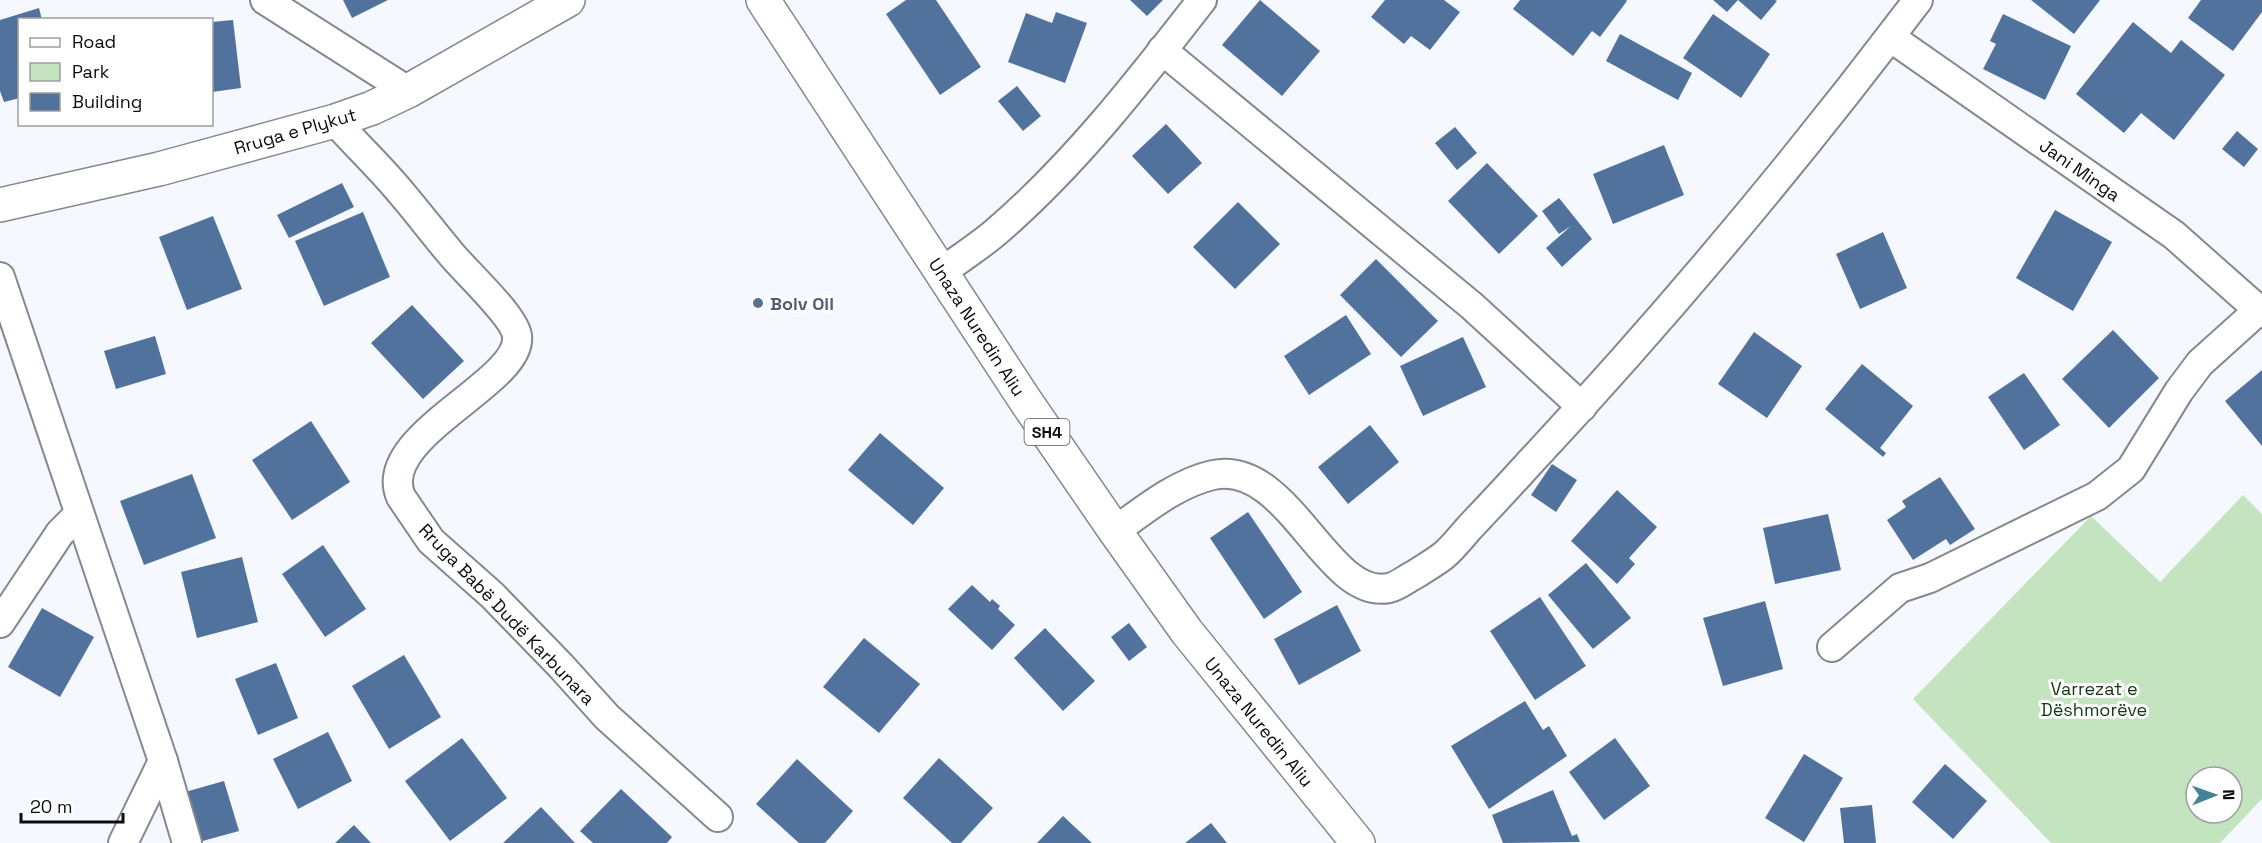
<svg xmlns="http://www.w3.org/2000/svg" width="2262" height="843" font-family="'Space Grotesk',sans-serif">
<style>
.green{fill:#c3e4bf;fill-rule:evenodd}
.building{fill:#52729e}
.lines{fill:none;stroke-linecap:round;stroke-linejoin:round}
.street-casing{stroke:#85898f;stroke-width:32}
.secondary-casing{stroke:#85898f;stroke-width:36}
.primary-casing{stroke:#85898f;stroke-width:36}
.street{stroke:#fff;stroke-width:28}
.secondary{stroke:#fff;stroke-width:33}
.primary{stroke:#fff;stroke-width:33}
.service-dot{fill:#5c6f8a;stroke:#fff;stroke-width:2}
.labels{text-anchor:middle;dominant-baseline:central;stroke-width:6;stroke-linejoin:round;paint-order:stroke}
.shield{fill:#fff;stroke:#545556;stroke-width:1.5}
.shield-label{font-size:16px;font-weight:bold;fill:#0b0c0e}
.street-label{font-size:18px;fill:#0b0c0e;stroke:#fff}
.service-label{font-size:18px;font-weight:bold;fill:#4e5e75;stroke:#fff;text-anchor:start}
.park-label{font-size:18px;fill:#0f3a0c;stroke:#fff}
</style>
<rect width="100%" height="100%" fill="#f5f9ff"/>
<path class="green" d="M2243,495L2262,514V799L2220,843H2051L1913,699L2091,516L2160,582ZM2196,777H2232V813H2196Z"/>
<g class="building">
<polygon points="343,0 388,0 352,18"/>
<polygon points="906,0 936,0 981,67 940,95 886,14"/>
<polygon points="1130,0 1163,0 1147,16"/>
<polygon points="1260,0 1320,51 1282,96 1222,45"/>
<polygon points="1385,0 1444,0 1460,12 1430,50 1411,36 1404,44 1371,17"/>
<polygon points="1520,0 1626,0 1627,1 1600,37 1592,31 1573,56 1513,9"/>
<polygon points="1713,0 1738,0 1727,12"/>
<polygon points="1738,0 1775,0 1777,1 1761,20"/>
<polygon points="2031,0 2100,0 2074,34"/>
<polygon points="2201,0 2262,0 2262,12 2233,51 2188,18"/>
<polygon points="39,8 42,20 20,20 20,98 4,102 0,91 0,20"/>
<polygon points="1056,12 1087,23 1065,83 1008,62 1026,13 1052,23"/>
<polygon points="1713,14 1770,54 1741,98 1683,58"/>
<polygon points="2003,14 2071,46 2045,100 1983,69 1996,44 1990,41"/>
<polygon points="233,20 241,88 212,92 212,22"/>
<polygon points="2133,22 2171,53 2181,40 2225,75 2174,140 2141,113 2124,133 2076,94"/>
<polygon points="1620,34 1692,73 1678,100 1606,61"/>
<polygon points="1017,86 1041,116 1023,131 998,101"/>
<polygon points="1166,124 1202,163 1168,194 1132,156"/>
<polygon points="1455,127 1477,153 1457,170 1435,143"/>
<polygon points="2237,131 2258,149 2244,167 2222,149"/>
<polygon points="1664,145 1684,195 1613,224 1593,174"/>
<polygon points="1487,163 1538,216 1499,254 1448,201"/>
<polygon points="342,183 354,207 289,238 277,215"/>
<polygon points="1559,198 1592,239 1562,267 1546,248 1571,226 1559,234 1542,211"/>
<polygon points="1238,202 1280,244 1235,289 1193,247"/>
<polygon points="2055,210 2112,242 2073,311 2016,278"/>
<polygon points="363,212 390,277 324,306 295,241"/>
<polygon points="213,216 242,289 187,310 159,237"/>
<polygon points="1883,232 1907,288 1860,309 1836,254"/>
<polygon points="1376,259 1438,321 1401,357 1340,295"/>
<polygon points="412,305 464,361 423,399 371,343"/>
<polygon points="1346,315 1371,354 1309,395 1284,356"/>
<polygon points="2113,330 2159,378 2109,428 2062,379"/>
<polygon points="1754,332 1802,366 1767,418 1718,384"/>
<polygon points="155,336 166,374 116,389 104,351"/>
<polygon points="1463,337 1486,387 1423,416 1400,366"/>
<polygon points="1862,364 1913,406 1880,448 1886,453 1883,457 1825,409"/>
<polygon points="2262,370 2262,446 2225,401"/>
<polygon points="2024,373 2060,425 2024,450 1988,397"/>
<polygon points="311,421 350,482 292,520 252,460"/>
<polygon points="1370,425 1399,462 1348,504 1318,467"/>
<polygon points="880,433 944,488 913,525 848,470"/>
<polygon points="1552,464 1577,480 1556,512 1531,495"/>
<polygon points="192,474 216,538 144,565 120,501"/>
<polygon points="1940,477 1975,529 1950,545 1946,539 1913,560 1887,520 1906,507 1902,501"/>
<polygon points="1617,490 1657,527 1629,558 1635,564 1617,584 1571,541"/>
<polygon points="1248,512 1302,592 1264,619 1210,538"/>
<polygon points="1828,514 1841,570 1775,584 1763,528"/>
<polygon points="323,545 366,609 325,637 282,574"/>
<polygon points="242,557 258,622 197,638 181,572"/>
<polygon points="1586,563 1631,618 1593,649 1548,595"/>
<polygon points="972,585 990,602 992,599 1000,606 998,609 1015,625 992,650 948,609"/>
<polygon points="1540,597 1586,666 1535,700 1490,631"/>
<polygon points="1765,601 1783,669 1723,686 1703,618"/>
<polygon points="1337,605 1361,651 1299,685 1274,639"/>
<polygon points="42,608 94,637 60,697 8,667"/>
<polygon points="1129,623 1147,647 1129,661 1111,637"/>
<polygon points="1045,628 1095,681 1063,711 1014,658"/>
<polygon points="864,638 920,684 879,733 823,687"/>
<polygon points="404,655 441,717 389,749 352,686"/>
<polygon points="276,663 298,718 258,735 235,679"/>
<polygon points="1525,701 1543,730 1549,726 1567,756 1489,809 1451,746"/>
<polygon points="328,732 352,781 298,809 273,759"/>
<polygon points="462,738 507,798 450,841 405,781"/>
<polygon points="1615,738 1650,786 1604,820 1569,772"/>
<polygon points="1804,754 1843,778 1804,842 1765,818"/>
<polygon points="939,758 993,808 961,843 952,843 903,798"/>
<polygon points="797,759 853,811 825,843 799,843 756,804"/>
<polygon points="1945,764 1987,801 1953,839 1912,802"/>
<polygon points="224,781 239,831 199,842 185,792"/>
<polygon points="621,789 672,837 667,843 593,843 580,831"/>
<polygon points="1553,790 1572,836 1577,834 1580,842 1503,843 1492,815"/>
<polygon points="1872,805 1876,843 1844,843 1840,808"/>
<polygon points="541,807 575,843 503,843"/>
<polygon points="1063,816 1092,843 1037,843"/>
<polygon points="1211,823 1227,843 1185,843"/>
<polygon points="354,825 371,843 335,843"/>
</g>
<g class="lines">
<g class="street-casing">
<g id="street">
<polyline points="265,0 408,91"/>
<polyline points="1890,37 2174,235 2262,313"/>
<polyline points="1162,50 1472,306 1582,407"/>
<path d="M335,121C357,146 382,169 403,195C420,215 435,235 452,255C466,272 515,317 517,336C523,383 374,436 401,497L431,541L492,595L561,666L607,717L718,817"/>
<path d="M942,272C960,258 980,246 997,231C1074,165 1140,80 1202,0"/>
<polyline points="0,277 163,761 187,843"/>
<path d="M1115,531C1144,510 1177,483 1213,475C1289,459 1327,601 1389,588C1398,586 1406,579 1414,575C1423,569 1434,563 1443,556C1453,548 1461,537 1470,527C1488,508 1506,489 1524,469C1663,320 1795,163 1918,0"/>
<polyline points="0,623 60,533 79,514"/>
<polyline points="1832,647 1900,588 1930,578 2097,496 2131,469 2179,391 2200,363 2259,310"/>
<polyline points="123,843 163,761"/>
</g>
</g>
<g class="secondary-casing">
<polyline id="secondary" points="0,205 159,169 335,121 372,108 408,91 568,0"/>
</g>
<g class="primary-casing">
<polyline id="primary" points="763,0 1025,400 1115,531 1187,632 1358,843"/>
</g>
<use href="#street" class="street"/>
<use href="#secondary" class="secondary"/>
<use href="#primary" class="primary"/>
</g>
<circle class="service-dot" cx="758" cy="303" r="6"/>
<g class="labels">
<rect class="shield" x="1024.5" y="419" width="45" height="26" rx="4.5"/>
<g class="shield-label">
<text x="1047" y="432">SH4</text>
</g>
<g class="street-label">
<text transform="translate(295 131) rotate(-16)">Rruga e Plykut</text>
<text transform="translate(2080 170) rotate(35)">Jani Minga</text>
<text transform="translate(977 327) rotate(57)">Unaza Nuredin Aliu</text>
<text transform="translate(507 614) rotate(46)">Rruga Babë Dudë Karbunara</text>
<text transform="translate(1259 722) rotate(51)">Unaza Nuredin Aliu</text>
</g>
<g class="service-label">
<text x="770" y="303">Bolv Oil</text>
</g>
<g class="park-label">
<text x="2094" y="688">Varrezat e<tspan x="2094" dy="21">Dëshmorëve</tspan></text>
</g>
</g>
<rect x="18" y="18" width="195" height="108" fill="#ffffff" stroke="#9d9e9f" stroke-width="1.5"/>
<rect x="30" y="38" width="30" height="9" fill="#ffffff" stroke="#9d9e9f" stroke-width="1.5"/>
<text x="72" y="48" font-size="18" fill="#0b0c0e">Road</text>
<rect x="30" y="63" width="30" height="18" fill="#c3e4bf" stroke="#9d9e9f" stroke-width="1.5"/>
<text x="72" y="78" font-size="18" fill="#0b0c0e">Park</text>
<rect x="30" y="93" width="30" height="18" fill="#52729e" stroke="#9d9e9f" stroke-width="1.5"/>
<text x="72" y="108" font-size="18" fill="#0b0c0e">Building</text>
<g transform="translate(2214 795) rotate(89)"><circle r="28" fill="#ffffff" stroke="#9d9e9f" stroke-width="1.5"/>
<path d="M0-4.5L10 22L0 15L-10 22Z" fill="#428395"/>
<text y="-9" font-size="16" font-weight="bold" text-anchor="middle" fill="#0b0c0e">N</text>
</g>
<path d="M21 813v9h102v-9" fill="none" stroke="#0b0c0e" stroke-width="3"/>
<text x="30" y="813" font-size="18" fill="#0b0c0e" stroke="#ffffff" stroke-width="4.5" paint-order="stroke">20 m</text>
</svg>
